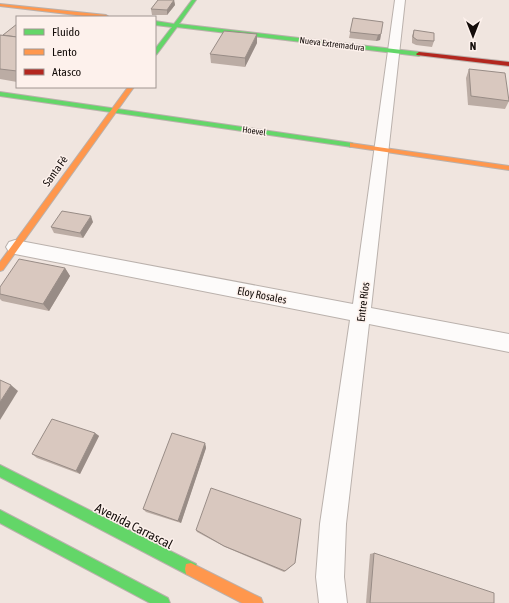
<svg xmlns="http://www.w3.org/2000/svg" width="509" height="603" font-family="'Asap Condensed',sans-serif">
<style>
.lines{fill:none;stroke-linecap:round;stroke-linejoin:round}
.street-casing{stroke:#bab1ac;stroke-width:2}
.fast-casing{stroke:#bab1ac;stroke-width:2}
.slow-casing{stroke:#bab1ac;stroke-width:2}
.jam-casing{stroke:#bab1ac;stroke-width:2}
.street{fill:#fdfbfa;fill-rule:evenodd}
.fast{fill:#63d668;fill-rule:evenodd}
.slow{fill:#ff974d;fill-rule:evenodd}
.jam{fill:#b3261e;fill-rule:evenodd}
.wall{fill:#bbaca4}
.shaded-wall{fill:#988c86}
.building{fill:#d9c8bf;stroke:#988c86}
.labels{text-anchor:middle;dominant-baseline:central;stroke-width:3;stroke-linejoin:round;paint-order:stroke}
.far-street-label{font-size:9px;fill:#140d0a;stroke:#fdf1ec}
.street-label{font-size:11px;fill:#140d0a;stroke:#fdf1ec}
.near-street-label{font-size:13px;fill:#140d0a;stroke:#fdf1ec}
</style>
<rect width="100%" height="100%" fill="#f0e5df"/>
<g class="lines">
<g class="street-casing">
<polygon id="street" points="395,0 405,0 371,308 509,334 509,352 369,324 346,524 344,577 347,603 319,603 316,577 320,524 350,320 15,254 9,252 6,247 9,242 15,240 353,304"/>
</g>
<g class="fast-casing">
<g id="fast">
<polygon points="192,0 196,0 179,24 419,52 422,54 419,56 177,27 157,54 155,55 155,49 172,27 155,25 155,21 174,24"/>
<polygon points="0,92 352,143 355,145 352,147 0,96"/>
<polygon points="0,465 196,564 197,569 196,574 191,575 186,574 0,477"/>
<polygon points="0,510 168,598 170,603 150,603 0,523"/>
</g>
</g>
<g class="slow-casing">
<g id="slow">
<polygon points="0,4 106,15 109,17 93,17 0,6"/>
<polygon points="128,87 134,87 3,270 0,271 0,262"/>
<polygon points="350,143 509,166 509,170 352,147 350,147"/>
<polygon points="191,563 261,598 263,603 242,603 186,574 185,569 186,564"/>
</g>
</g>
<g class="jam-casing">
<polygon id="jam" points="419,52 509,62 509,66 417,55 416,54"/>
</g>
<use href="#street" class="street"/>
<use href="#fast" class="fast"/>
<use href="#slow" class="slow"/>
<use href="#jam" class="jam"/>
</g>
<g class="wall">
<polygon points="158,0 174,0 175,5 167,15 152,15 151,9"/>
<polygon points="353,18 381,34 380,40 376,41 349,38"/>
<polygon points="17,24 17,82 0,79 0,35 3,35"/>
<polygon points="414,30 434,41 432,47 416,45 412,43 412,36"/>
<polygon points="257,43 245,67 211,63 210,54"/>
<polygon points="469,69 509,98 509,101 505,109 468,105 466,78"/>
<polygon points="93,222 83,238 54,233 51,227"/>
<polygon points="65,268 70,276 49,311 2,301 0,299 0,287"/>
<polygon points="95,433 99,436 80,474 37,458 32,454"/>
<polygon points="205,443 206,448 181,523 146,512 143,509"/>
<polygon points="196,530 295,563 284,572 225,547 197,532"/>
<polygon points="374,553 494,603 366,603 370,554"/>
</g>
<g class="shaded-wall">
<polygon points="174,0 175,5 167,15 167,10"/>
<polygon points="257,34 257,43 245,67 245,58"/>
<polygon points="381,34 380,40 376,41 378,35"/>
<polygon points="91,216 93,222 83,238 80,233"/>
<polygon points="65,268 70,276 49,311 43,304"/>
<polygon points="11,385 18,391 0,420 0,402"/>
<polygon points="95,433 99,436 80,474 76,471"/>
<polygon points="205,443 206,448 181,523 178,521"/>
</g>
<g class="building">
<polygon points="158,0 174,0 167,10 151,9"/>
<polygon points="353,18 383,22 381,34 378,35 350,32"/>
<polygon points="17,24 17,37 3,35"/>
<polygon points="414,30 434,33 434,41 417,40 413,37"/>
<polygon points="224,31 257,34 245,58 210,54"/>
<polygon points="0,35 17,37 17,71 0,69"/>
<polygon points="469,69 505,73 509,101 471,96"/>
<polygon points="62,211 91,216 80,233 51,227"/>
<polygon points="19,259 65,268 43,304 0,294 0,287"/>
<polygon points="0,380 11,385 0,402"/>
<polygon points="52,419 95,433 76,471 32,454"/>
<polygon points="172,433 205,443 178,521 143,509"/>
<polygon points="211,488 301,519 295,563 285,571 224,546 196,530"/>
<polygon points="374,553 494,593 494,603 370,603"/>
</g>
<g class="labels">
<g class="far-street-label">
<text transform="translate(332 44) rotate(7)">Nueva Extremadura</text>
<text transform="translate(254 131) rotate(8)">Hoevel</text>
</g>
<g class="street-label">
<text transform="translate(55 171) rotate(-54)">Santa Fé</text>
<text transform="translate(262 295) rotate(11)">Eloy Rosales</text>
<text transform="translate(363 302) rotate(-83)">Entre Ríos</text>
</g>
<g class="near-street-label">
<text transform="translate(134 526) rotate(27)">Avenida Carrascal</text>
</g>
</g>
<rect x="16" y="16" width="140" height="72" fill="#fdf1ec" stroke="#a09692"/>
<rect x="24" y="29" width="20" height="6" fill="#63d668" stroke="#a09692"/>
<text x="52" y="36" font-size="12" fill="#140d0a">Fluido</text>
<rect x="24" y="49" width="20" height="6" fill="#ff974d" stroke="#a09692"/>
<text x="52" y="56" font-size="12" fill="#140d0a">Lento</text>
<rect x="24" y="69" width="20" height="6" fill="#b3261e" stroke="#a09692"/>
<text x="52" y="76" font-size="12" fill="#140d0a">Atasco</text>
<g transform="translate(473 36) rotate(180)" stroke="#fdf1ec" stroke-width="3" paint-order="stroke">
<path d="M0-3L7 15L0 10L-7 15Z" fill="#140d0a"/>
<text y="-6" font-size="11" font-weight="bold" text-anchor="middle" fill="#140d0a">N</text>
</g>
</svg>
